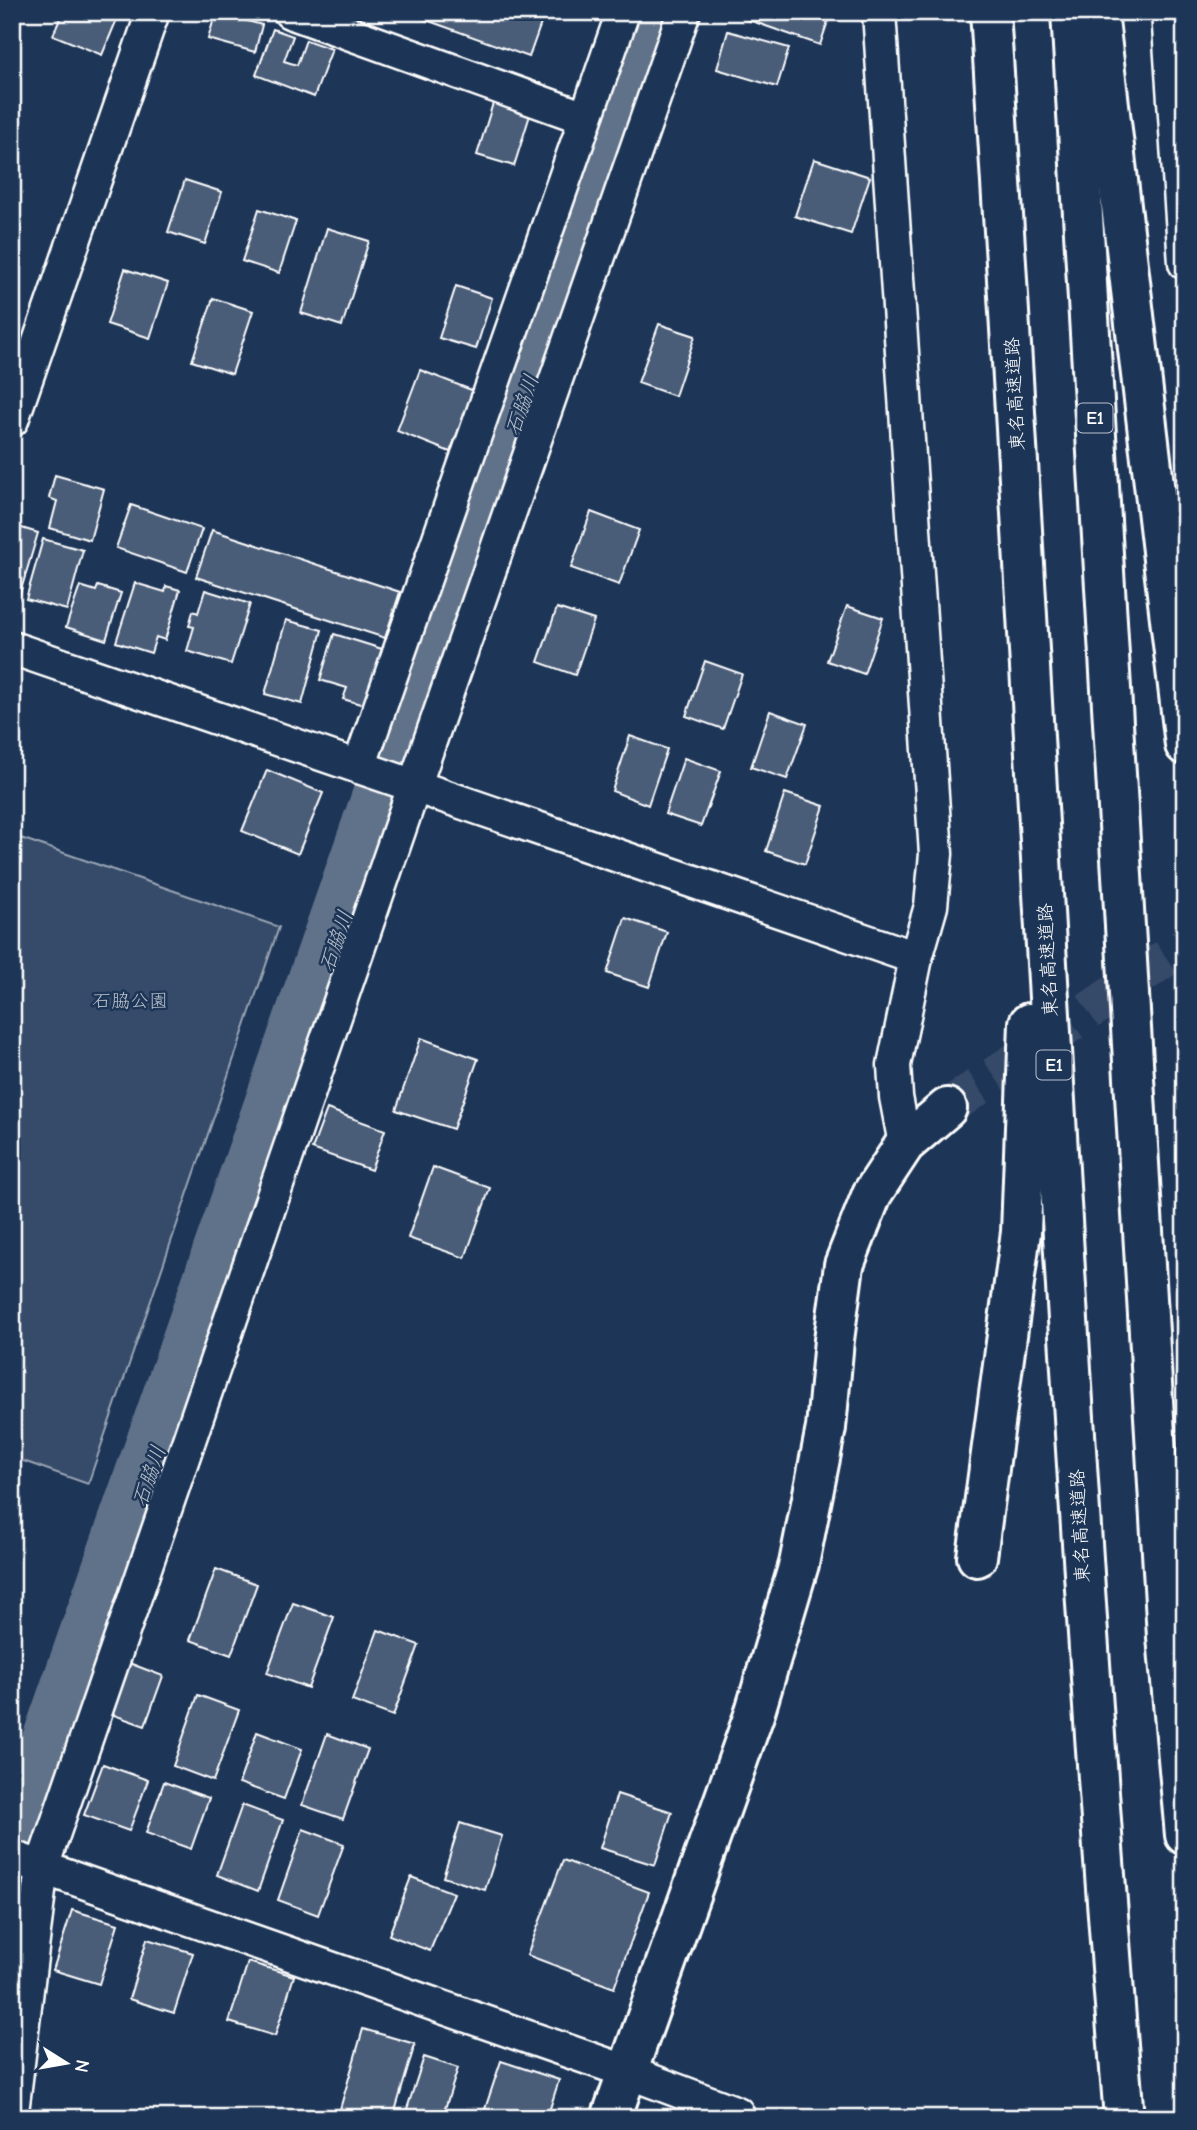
<svg xmlns="http://www.w3.org/2000/svg" width="1197" height="2130" font-family="'Comic Neue','Klee One',sans-serif">
<style>
.green{fill:#364b69;stroke:#9aa5b4;stroke-width:2}
.lines{fill:none;stroke-linecap:round;stroke-linejoin:round}
.river{stroke:#617289;stroke-width:66}
.building{fill:#4a5d79;stroke:#fff;stroke-width:2}
.tertiary-tunnel{stroke:#344968;stroke-width:38;stroke-dasharray:38 19;stroke-linecap:butt}
.minor-casing{stroke:#fff;stroke-width:37}
.tertiary-casing{stroke:#fff;stroke-width:44}
.motorway-casing{stroke:#fff;stroke-width:44}
.minor{stroke:#1d3557;stroke-width:32}
.tertiary{stroke:#1d3557;stroke-width:38}
.motorway{stroke:#1d3557;stroke-width:38}
.labels{text-anchor:middle;dominant-baseline:central;stroke-width:5;stroke-linejoin:round;paint-order:stroke}
.shield{fill:#1d3557;stroke:#bbc2cd;stroke-width:2}
.shield-label{font-size:18px;font-weight:bold;fill:#fff}
.street-label{font-size:19px;fill:#fff;stroke:#1d3557}
.park-label{font-size:19px;fill:#b9c0ca;stroke:#1d3557}
.water-label{font-size:21px;font-style:italic;fill:#b8c0ca;stroke:#1d3557}
</style>
<rect width="100%" height="100%" fill="#1d3557"/>
<filter id="ink" filterUnits="userSpaceOnUse"><feTurbulence type="fractalNoise" baseFrequency=".0143" numOctaves="2"/><feDisplacementMap in="SourceGraphic" scale="14" xChannelSelector="R" yChannelSelector="G"/><feConvolveMatrix kernelMatrix="1 2 1 2 8 2 1 2 1" color-interpolation-filters="sRGB"/></filter>
<g filter="url(#ink)">
<polygon class="green" points="12,835 279,927 88,1484 12,1457"/>
<g class="lines">
<polyline class="river" points="12,1869 31,1810 659,12"/>
</g>
<g class="building">
<polygon points="63,12 120,12 102,55 53,35"/>
<polygon points="216,12 262,25 255,52 208,39"/>
<polygon points="404,12 545,12 529,57"/>
<polygon points="726,12 831,12 820,45"/>
<polygon points="273,29 293,36 284,61 297,65 306,40 332,49 314,97 256,75"/>
<polygon points="728,31 789,48 777,87 717,69"/>
<polygon points="493,103 530,115 514,166 477,155"/>
<polygon points="814,159 870,177 851,234 795,216"/>
<polygon points="185,180 222,192 205,244 168,232"/>
<polygon points="259,209 296,221 279,273 242,261"/>
<polygon points="327,228 369,241 342,326 301,313"/>
<polygon points="125,269 168,283 150,338 107,324"/>
<polygon points="456,286 492,298 476,349 439,338"/>
<polygon points="213,298 253,311 232,374 192,361"/>
<polygon points="659,324 695,336 675,396 638,383"/>
<polygon points="420,370 474,391 450,452 397,431"/>
<polygon points="55,475 104,489 90,540 50,528 57,501 49,498"/>
<polygon points="131,505 202,529 187,572 116,548"/>
<polygon points="591,512 639,530 619,585 571,568"/>
<polygon points="12,525 38,533 18,600 12,598"/>
<polygon points="212,530 400,592 385,638 196,577"/>
<polygon points="43,539 83,550 67,610 26,599"/>
<polygon points="135,583 165,592 166,586 180,590 165,640 156,637 151,653 116,642"/>
<polygon points="80,586 96,591 98,586 121,593 106,640 66,627"/>
<polygon points="205,590 250,604 231,664 187,651 194,627 189,626 193,611 198,613"/>
<polygon points="847,606 883,618 864,674 827,661"/>
<polygon points="557,608 594,620 575,675 538,662"/>
<polygon points="286,620 322,630 302,704 265,694"/>
<polygon points="334,634 382,649 364,705 343,699 347,688 320,680"/>
<polygon points="705,661 742,674 723,729 686,716"/>
<polygon points="770,711 807,724 787,779 751,767"/>
<polygon points="630,736 667,749 648,805 612,791"/>
<polygon points="684,758 721,771 701,826 665,814"/>
<polygon points="267,770 323,793 298,854 242,831"/>
<polygon points="785,793 824,806 805,864 766,851"/>
<polygon points="625,918 667,932 649,987 607,973"/>
<polygon points="421,1038 478,1059 453,1129 396,1110"/>
<polygon points="327,1109 385,1130 371,1170 312,1149"/>
<polygon points="433,1167 490,1188 465,1258 408,1238"/>
<polygon points="216,1569 257,1584 231,1655 190,1640"/>
<polygon points="293,1603 334,1617 308,1688 267,1673"/>
<polygon points="378,1630 419,1645 393,1716 352,1701"/>
<polygon points="129,1663 163,1676 145,1726 111,1714"/>
<polygon points="198,1695 239,1710 213,1781 173,1766"/>
<polygon points="257,1732 302,1749 284,1799 239,1783"/>
<polygon points="327,1734 368,1749 343,1819 302,1805"/>
<polygon points="103,1764 148,1780 129,1831 84,1815"/>
<polygon points="164,1782 209,1798 191,1849 146,1833"/>
<polygon points="617,1794 672,1812 655,1865 600,1848"/>
<polygon points="242,1805 283,1820 258,1891 217,1875"/>
<polygon points="460,1823 502,1836 485,1890 443,1877"/>
<polygon points="303,1829 344,1844 318,1915 278,1900"/>
<polygon points="563,1860 649,1892 614,1988 527,1955"/>
<polygon points="411,1877 454,1893 430,1951 389,1935"/>
<polygon points="72,1910 118,1924 99,1984 53,1970"/>
<polygon points="147,1939 193,1953 174,2013 129,1999"/>
<polygon points="248,1962 294,1976 275,2036 229,2022"/>
<polygon points="363,2029 415,2044 393,2118 371,2118 340,2109"/>
<polygon points="424,2057 458,2068 442,2118 404,2118"/>
<polygon points="501,2061 559,2080 547,2118 482,2118"/>
</g>
<g class="lines">
<polyline class="tertiary-tunnel" points="947,1108 1185,945"/>
<g class="minor-casing">
<g id="minor">
<polyline points="290,12 585,118"/>
<polyline points="879,12 936,854 931,906 916,958 894,1065 896,1097 905,1144"/>
<polyline points="1168,12 1185,263"/>
<polyline points="12,420 153,12"/>
<polyline points="12,648 916,958"/>
<polyline points="359,767 623,12"/>
<polyline points="12,1857 628,2072 737,2113"/>
<polyline points="12,2112 42,1867 414,787 684,12"/>
</g>
</g>
<g class="tertiary-casing">
<polyline id="tertiary" points="611,2118 754,1715 799,1564 826,1428 834,1340 844,1265 872,1194 905,1144 947,1108"/>
</g>
<g class="motorway-casing">
<g id="motorway">
<path d="M990,12C1037,714 1066,1417 1124,2118"/>
<polyline points="1071,12 1167,1637 1185,1835"/>
<polyline points="1098,12 1185,745"/>
<polyline points="977,1557 1021,1232 1029,1023"/>
</g>
</g>
<use href="#minor" class="minor"/>
<use href="#tertiary" class="tertiary"/>
<use href="#motorway" class="motorway"/>
</g>
</g>
<g class="labels">
<g class="shield">
<rect x="1077.5" y="403.5" width="35" height="29" rx="5"/>
<rect x="1036.5" y="1050.5" width="35" height="29" rx="5"/>
</g>
<g class="shield-label">
<text x="1095" y="418">E1</text>
<text x="1054" y="1065">E1</text>
</g>
<g class="street-label">
<text transform="translate(1015 394) rotate(-93)">東名高速道路</text>
<text transform="translate(1048 960) rotate(-93)">東名高速道路</text>
<text transform="translate(1080 1526) rotate(-93)">東名高速道路</text>
</g>
<g class="park-label">
<text x="130" y="1001">石脇公園</text>
</g>
<g class="water-label">
<text transform="translate(522 405) rotate(-71)">石脇川</text>
<text transform="translate(336 941) rotate(-71)">石脇川</text>
<text transform="translate(149 1476) rotate(-71)">石脇川</text>
</g>
</g>
<rect width="1197" height="2130" fill="none" stroke="#1d3557" stroke-width="42"/>
<rect x="21" y="21" width="1155" height="2088" fill="none" stroke="#fff" stroke-width="2.5" filter="url(#ink)"/>
<g transform="translate(66 2063) rotate(101)" stroke="#1d3557" stroke-width="5" paint-order="stroke">
<path d="M0-5L12 26L0 18L-12 26Z" fill="#ffffff"/>
<text y="-10" font-size="19" font-weight="bold" text-anchor="middle" fill="#ffffff">N</text>
</g>
</svg>
